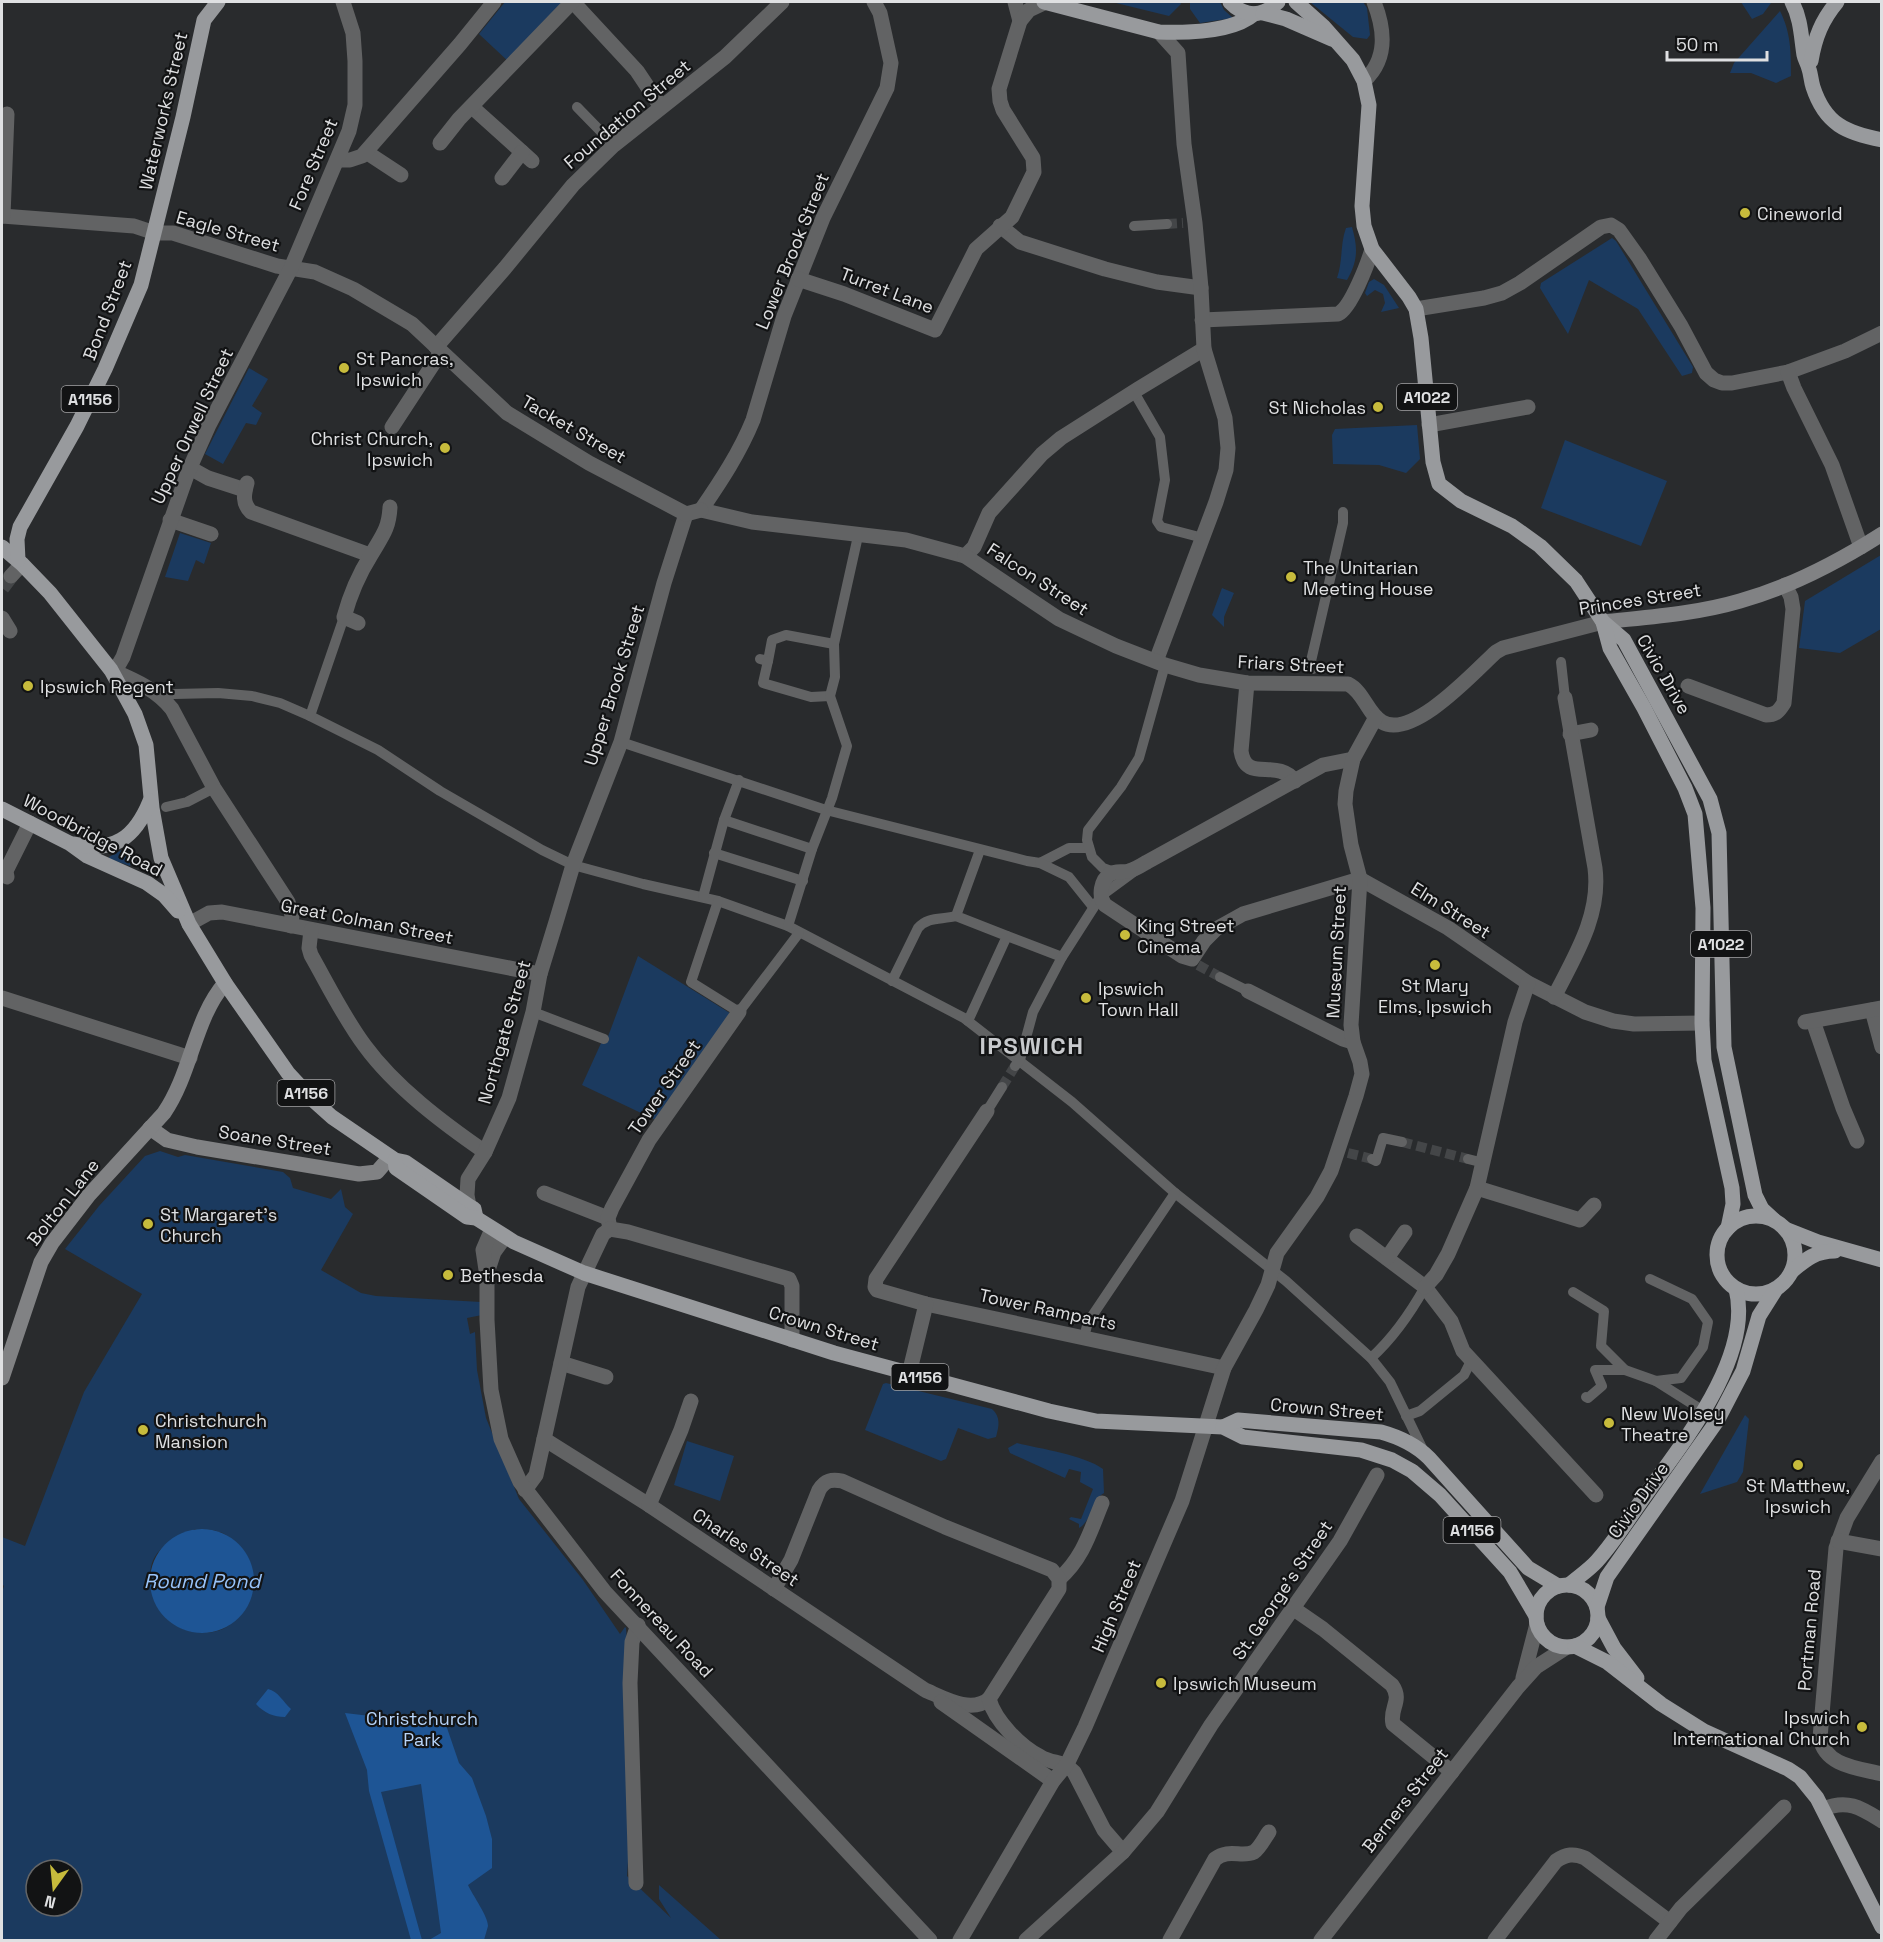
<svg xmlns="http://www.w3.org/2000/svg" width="1883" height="1942" font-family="'Space Grotesk',sans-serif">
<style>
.green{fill:#1b3a5f;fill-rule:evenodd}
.water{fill:#1e5595}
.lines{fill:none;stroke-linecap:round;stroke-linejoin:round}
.pedestrian-tunnel{stroke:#444648;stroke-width:10;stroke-dasharray:10 5;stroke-linecap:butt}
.minor-tunnel{stroke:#444648;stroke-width:15;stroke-dasharray:15 8;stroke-linecap:butt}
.pedestrian{stroke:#626364;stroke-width:10}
.minor{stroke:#626364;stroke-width:15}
.tertiary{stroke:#626364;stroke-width:15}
.secondary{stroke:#818284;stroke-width:15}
.primary{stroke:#989a9d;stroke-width:15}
.poi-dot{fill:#c7bb3c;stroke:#121314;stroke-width:2}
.labels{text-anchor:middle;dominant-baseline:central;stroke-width:4.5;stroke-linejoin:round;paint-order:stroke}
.shield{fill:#121314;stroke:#a2a2a4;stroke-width:1.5}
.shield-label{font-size:16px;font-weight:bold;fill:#dfe0e2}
.street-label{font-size:18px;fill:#dfe0e2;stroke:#121314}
.poi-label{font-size:18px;fill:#dfe0e2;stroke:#121314;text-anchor:start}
.park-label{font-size:18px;fill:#b8d5fa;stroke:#121314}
.water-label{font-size:20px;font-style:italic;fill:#98c3f9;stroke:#121314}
.district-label{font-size:24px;font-weight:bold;letter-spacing:1.5px;fill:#c8cacd;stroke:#121314}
</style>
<rect width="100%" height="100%" fill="#292b2d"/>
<g class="green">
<polygon points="505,2 563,2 510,63 479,34"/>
<polygon points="1112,2 1180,2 1181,4 1169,16"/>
<polygon points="1190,2 1220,2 1224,10 1233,18 1200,23 1190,9"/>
<polygon points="1310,2 1363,2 1367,8 1370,35 1367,39 1353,37"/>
<polygon points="1741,2 1771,2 1771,3 1763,14 1752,19"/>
<path d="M1780,11C1791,33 1791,52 1791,76L1776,83L1751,73H1730L1734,63Z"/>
<path d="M1352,227C1358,248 1358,261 1347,280L1337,278C1343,261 1340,244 1346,228Z"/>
<polygon points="1612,238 1616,241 1693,367 1692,373 1682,376 1638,309 1589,280 1568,334 1540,288 1541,283"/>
<polygon points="1374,279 1384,285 1399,308 1381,312 1385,303 1383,294 1375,290 1367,296 1365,293 1369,282"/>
<polygon points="249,368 268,379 252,406 262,413 256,425 246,423 223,464 205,454"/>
<polygon points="1417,425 1420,459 1406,473 1379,465 1333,464 1332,435 1335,429"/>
<polygon points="1565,440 1667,481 1641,546 1541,508"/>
<polygon points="180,533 211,543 204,564 196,560 188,581 165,577"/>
<polygon points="1881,555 1881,629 1840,653 1799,648 1805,601"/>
<polygon points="1222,588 1234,593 1224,617 1224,627 1212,615"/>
<polygon points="127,847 134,857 130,866 110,859 109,857"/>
<polygon points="638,956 733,1015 658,1121 582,1085 602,1041 606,1042"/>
<path d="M160,1151L178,1157L185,1155L283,1172L290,1178L293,1188L331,1199L341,1189L345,1207L353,1214L321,1270L361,1293L376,1296L481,1302L482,1315L467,1318L470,1334L475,1332L477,1370L486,1418L519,1499L583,1580L620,1634L625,1627L626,1628L635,1762L627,1876L671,1918L659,1899V1885L721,1940H2V1592L4,1586L2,1584V1537L25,1546L84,1392L142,1294L65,1249L99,1206L145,1156ZM195,1529C223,1528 234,1536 246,1560C251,1570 256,1579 253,1591C251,1596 247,1601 243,1606C240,1611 237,1618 233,1622C217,1638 186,1635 169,1621C165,1617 162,1611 160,1606C149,1586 144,1564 163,1547C171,1539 185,1534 195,1529ZM36,1870H72V1906H36Z"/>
<path d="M886,1383L992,1409C1001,1417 999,1426 996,1437L988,1439L958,1428L946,1459L941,1461L865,1430L883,1384Z"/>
<polygon points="1745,1415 1749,1419 1743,1472 1737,1482 1700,1494"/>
<polygon points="687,1441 734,1456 720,1501 674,1485"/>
<path d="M1017,1443C1041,1449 1084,1455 1103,1469L1104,1493C1090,1501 1093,1520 1079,1528V1524L1069,1519L1071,1517L1081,1519L1093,1489L1080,1482L1081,1472L1069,1469L1065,1478L1010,1453L1008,1448Z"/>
</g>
<g class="water">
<circle cx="202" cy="1581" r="52"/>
<path d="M268,1689C278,1691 283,1702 291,1709L285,1717C274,1717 264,1713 256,1704Z"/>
<path d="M345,1713L446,1725L459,1763L472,1778L486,1816L492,1839V1868L468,1885C473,1896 488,1916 488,1926C487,1930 485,1936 484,1940H429L441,1933L421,1784L381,1792L422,1940H411L369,1791L367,1770Z"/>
</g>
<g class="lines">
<g class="pedestrian-tunnel">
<polyline points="1167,224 1183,223"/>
<polyline points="1198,965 1220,977"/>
<polyline points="1002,1087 1015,1066"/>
<polyline points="1402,1142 1468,1159"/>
<polyline points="1348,1153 1372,1159"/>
</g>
<polyline class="minor-tunnel" points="2,588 11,576"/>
<g class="pedestrian">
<polyline points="577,107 614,145"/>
<polyline points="1134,226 1167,224"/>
<polyline points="1134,392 1160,437 1165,480 1157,521 1161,527 1203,538"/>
<polyline points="760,659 768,661 772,640 786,635 834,644"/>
<polyline points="768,661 763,683 811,697 830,696"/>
<polyline points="1561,662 1565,698"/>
<polyline points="1313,669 1311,661 1343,523 1343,512"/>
<polyline points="163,697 174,694 218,693 252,696 280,703 310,716 378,750 440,791 542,850 573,865 643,884 718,901 788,926 964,1018 1072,1102 1175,1193 1286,1281 1371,1358 1390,1382 1424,1452"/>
<polyline points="310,716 344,617"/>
<polyline points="621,742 826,810 1027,861 1040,863 1069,848 1089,848"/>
<polyline points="166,807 187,802 214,788"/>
<polyline points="724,820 812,849"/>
<polyline points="714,853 803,881"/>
<polyline points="1040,863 1069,877 1093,907"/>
<polyline points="1114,872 1103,868 1092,857 1087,840 1088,830 1121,787 1139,758 1165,665"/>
<polyline points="703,897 724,820 739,780"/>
<polyline points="718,901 691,982 739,1012 799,933"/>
<polyline points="788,926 812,849 832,798 847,746 830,696 835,677 834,644 858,536"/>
<polyline points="1007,936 1062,957"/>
<polyline points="1220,977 1248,991"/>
<path d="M892,981L918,928C928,916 942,920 956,916"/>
<polyline points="533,1012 604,1039"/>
<polyline points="968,1021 1007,936 956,916 980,850"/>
<polyline points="1015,1066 1020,1060 1033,1012 1062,957 1101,896 1135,871"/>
<polyline points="987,1111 1002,1087"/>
<polyline points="1372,1159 1376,1161 1383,1138 1402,1142"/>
<polyline points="1468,1159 1484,1163"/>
<polyline points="1573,1292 1604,1311 1601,1346 1625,1370 1656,1381 1681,1378 1703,1347 1708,1322 1692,1299 1650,1279"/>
<polyline points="1084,1337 1088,1322 1175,1193"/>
<path d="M1371,1358C1392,1339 1411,1312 1425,1287"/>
<polyline points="1656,1381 1705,1412"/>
<polyline points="1586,1397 1588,1398 1602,1386 1595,1370 1625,1370"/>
<polyline points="1406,1416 1420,1411 1464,1375 1471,1361"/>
</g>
<g class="minor">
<polyline points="573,2 637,71 661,107"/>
<path d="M874,2L880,13L891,63L887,88L823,218L784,316L753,420C740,452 721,481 701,510L752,522L906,540L965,556L974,547L989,513L1042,454L1061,438L1138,389L1204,349"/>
<polyline points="1015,2 1020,21"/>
<path d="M1364,81C1388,59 1385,30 1374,2"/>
<polyline points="472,107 532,161"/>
<polyline points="440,143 459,119 572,2"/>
<polyline points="366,152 401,175"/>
<polyline points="339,160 350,160 362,156 460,44 494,2"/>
<polyline points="502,178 522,152"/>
<polyline points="2,216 134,226 155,233"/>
<polyline points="3,216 7,114"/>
<polyline points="1000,226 1020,242 1105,269 1157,282 1201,288"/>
<polyline points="798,279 844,294 935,330 976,249 1012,217 1034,172 1033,158 1003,110 1000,101 999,89 1020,21 1029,10 1046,2"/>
<polyline points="1416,309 1484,298 1502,293 1520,283 1601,227 1611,225 1619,230 1639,258 1681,326 1706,373 1714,380 1722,383 1732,383 1788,372 1845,351 1882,333"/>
<path d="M1202,320L1338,314C1351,308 1368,263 1372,249"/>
<polyline points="436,347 505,268 573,185 614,145 725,57 782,2"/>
<polyline points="1788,372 1794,388 1832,465 1861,547"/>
<polyline points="1429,425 1528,407"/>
<polyline points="392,427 441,352"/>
<polyline points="190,468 208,478 245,490"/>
<path d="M247,483C244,494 242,503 251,512L370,555"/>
<polyline points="170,520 211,534"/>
<polyline points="11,576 22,564"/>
<polyline points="2,618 10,631"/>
<path d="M358,623L344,617C350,595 359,574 371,555C382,536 389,529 390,507"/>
<polyline points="1156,661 1216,502 1226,470 1228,448 1225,418 1204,349 1201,288 1195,223 1184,144 1178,53 1159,32"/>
<path d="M111,670C134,680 156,689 172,709L214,788L288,902L292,915L291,926"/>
<path d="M1247,683L1241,751C1246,784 1276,757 1295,781"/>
<path d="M1688,686L1766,715C1776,715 1779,711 1784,703L1793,609L1791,597L1785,585"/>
<polyline points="1570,734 1591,730"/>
<path d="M1353,759L1323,765L1147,862C1142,865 1136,869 1129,871C1123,873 1116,870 1110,874C1101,880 1098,896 1105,905L1182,956L1192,959L1204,941L1216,929L1243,914L1360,879L1448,928L1528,983L1585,1012L1613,1021L1634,1024L1702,1023"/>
<polyline points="7,877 6,871 30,823"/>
<polyline points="189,924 209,913 222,912 540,974"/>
<path d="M311,930L309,948L311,955C328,985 344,1018 365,1046C395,1087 443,1123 485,1152"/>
<polyline points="1248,991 1343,1039 1353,1042"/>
<path d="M1554,997C1575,956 1601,915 1595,868L1565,698"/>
<polyline points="2,998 190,1058"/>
<polyline points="1872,1010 1882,1047"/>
<polyline points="1813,1021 1843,1108 1857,1141"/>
<polyline points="1805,1022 1882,1008"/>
<polyline points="987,1111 876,1279 875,1287 877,1290 926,1304 1224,1368"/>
<polyline points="1477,1188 1580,1220 1594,1205"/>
<polyline points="544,1193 608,1218"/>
<polyline points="469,1206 467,1195 468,1179 485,1152 509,1098 533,1012 540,974 556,922 573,865 621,742 664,583 686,514"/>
<polyline points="610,1229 608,1218 612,1208 649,1140 739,1012"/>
<polyline points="610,1229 628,1232 789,1279 792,1286 792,1340"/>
<polyline points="1357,1236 1425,1287 1451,1321 1463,1351 1596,1495"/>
<polyline points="1387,1258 1405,1232"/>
<polyline points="1425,1287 1436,1275 1448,1254 1477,1188 1515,1022 1528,983"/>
<polyline points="561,1363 606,1377"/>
<polyline points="909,1374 926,1304"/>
<path d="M544,1439L649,1505L925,1690C944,1698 971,1714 989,1699"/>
<path d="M1882,1461L1847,1518L1836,1548L1820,1738C1825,1766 1858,1768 1882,1774"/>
<polyline points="525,1490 536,1475 578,1287 603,1234 610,1229"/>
<polyline points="649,1505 681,1430 691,1401"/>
<polyline points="1838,1541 1882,1549"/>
<path d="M1059,1579C1083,1558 1090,1532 1102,1503"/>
<path d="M774,1589L791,1560L819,1490C825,1480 832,1479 842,1481L945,1527L1052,1570L1059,1579V1589L989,1699C995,1721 1021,1747 1041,1757C1054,1764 1064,1761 1074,1772L1104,1830L1123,1852"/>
<path d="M1294,1609L1323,1629L1392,1685C1403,1701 1389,1708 1393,1724L1452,1772"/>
<polyline points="941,1702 1053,1781"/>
<path d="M1823,1809C1848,1799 1861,1808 1882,1821"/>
<polyline points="636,1883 630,1683 632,1642 638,1625"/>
<polyline points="1026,1940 1123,1852 1157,1812 1211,1725 1340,1541 1377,1475"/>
<path d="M1170,1940L1215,1859C1229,1848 1242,1858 1254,1852C1260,1848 1265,1837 1269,1832"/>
<path d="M1495,1940L1556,1861C1566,1854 1574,1853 1585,1858L1670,1922"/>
<polyline points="1656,1940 1681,1908 1784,1807"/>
</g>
<g class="tertiary">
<polyline points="155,233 173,233 277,266 315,272 353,289 412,324 507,413 589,463 686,514 701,510"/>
<path d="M965,556L1059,619L1116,646L1165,665L1199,675L1247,683L1348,684C1364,692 1367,713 1382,722C1413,740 1475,671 1496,652L1503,648L1603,622"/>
<polyline points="111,670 119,664 123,657 188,472 209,425 291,268 349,131 355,105 355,61 353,33 343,2"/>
<polyline points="505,1237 494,1252 487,1273 487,1320 491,1390 501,1439 520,1482 605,1592 930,1940"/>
<polyline points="486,1270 483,1250 492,1229"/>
<polyline points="1523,1678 1537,1624"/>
<polyline points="960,1940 1053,1781 1067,1764 1085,1727 1182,1501 1224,1368 1256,1310 1268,1285 1277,1253 1317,1197 1331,1171 1356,1096 1362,1074 1360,1062 1353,1042 1351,1025 1360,879 1351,845 1345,804 1346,791 1353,759 1376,717"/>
<polyline points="1321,1940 1518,1687 1536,1667 1567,1647"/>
</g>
<g class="secondary">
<path d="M1603,622C1648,617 1696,614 1740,601C1790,587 1838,562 1882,534"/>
<polyline points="150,1128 167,1140 197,1147 359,1174 377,1172 390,1157"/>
<path d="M2,1378L41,1262L52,1243L89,1195L164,1113C192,1072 194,1019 225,983"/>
</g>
<g class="primary">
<path d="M1044,2L1159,32C1186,33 1233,32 1254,14"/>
<path d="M1230,2C1245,18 1263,17 1278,2"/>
<polyline points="1296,2 1323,26 1353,60 1364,81 1369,105 1362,206 1364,226 1372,249 1409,297 1416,309 1421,338 1433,462 1439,484 1461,501 1512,526 1540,546 1576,581 1603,622 1624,640 1710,799 1719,833 1724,1047 1755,1195 1762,1209 1774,1220"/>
<path d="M1792,2C1801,19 1801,36 1804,55C1805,60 1808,64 1809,69C1811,75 1811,81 1813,87C1825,124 1846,133 1882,140"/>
<polyline points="1263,13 1286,19 1332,39"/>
<path d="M1811,61C1815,37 1822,20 1837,2"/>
<polyline points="2,547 22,564 50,593 111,670 135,714 146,745 152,808 161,858 189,924 225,983 288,1073 313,1100 332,1117 395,1160 405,1162 469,1206 474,1209 476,1218"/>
<polyline points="18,560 17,539 20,527 77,426 105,369 141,285 183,117 204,20 218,2"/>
<polyline points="1603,622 1610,648 1644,708 1685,788 1695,814 1703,908 1702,1023 1704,1060 1732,1188 1733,1204 1728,1228"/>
<polyline points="2,809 69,843 87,856 147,883 164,895 178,911"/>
<path d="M74,844C114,853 135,838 150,801"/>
<polyline points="395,1160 396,1168 467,1217 476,1218 514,1242 584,1273 834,1353 1049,1411 1096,1421 1223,1427 1243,1437 1361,1450 1392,1460 1412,1471 1440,1495 1510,1572 1536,1616"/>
<circle cx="1756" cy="1255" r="39"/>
<polyline points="1785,1229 1818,1242 1882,1260"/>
<path d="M1792,1271C1806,1259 1816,1251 1835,1251"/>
<path d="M1223,1427L1238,1420L1381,1432C1399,1437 1416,1445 1429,1458L1528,1568L1558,1586"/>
<path d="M1569,1585C1578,1577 1589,1570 1597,1561C1616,1540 1632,1513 1649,1490C1685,1440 1753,1355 1736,1289"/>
<circle cx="1567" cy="1616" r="31"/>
<polyline points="1597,1607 1607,1577 1717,1421 1743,1371 1759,1316 1776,1289"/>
<polyline points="1598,1618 1614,1648 1637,1678"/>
<polyline points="1575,1646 1607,1662 1661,1704 1704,1731 1788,1769 1800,1777 1817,1798 1882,1927"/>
</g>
</g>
<g class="poi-dot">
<circle cx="1745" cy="213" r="6"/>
<circle cx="344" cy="368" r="6"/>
<circle cx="1378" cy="407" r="6"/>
<circle cx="445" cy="448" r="6"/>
<circle cx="1291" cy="577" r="6"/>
<circle cx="28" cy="686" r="6"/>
<circle cx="1125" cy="935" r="6"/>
<circle cx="1435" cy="965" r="6"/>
<circle cx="1086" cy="998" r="6"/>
<circle cx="148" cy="1224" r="6"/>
<circle cx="448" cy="1275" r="6"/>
<circle cx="1609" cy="1423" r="6"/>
<circle cx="143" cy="1430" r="6"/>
<circle cx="1798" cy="1465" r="6"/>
<circle cx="1161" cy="1683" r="6"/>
<circle cx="1862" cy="1727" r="6"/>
</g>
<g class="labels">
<g class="shield">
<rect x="1397" y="384" width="60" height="26" rx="4.5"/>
<rect x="61.5" y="386" width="57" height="26" rx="4.5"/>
<rect x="1691" y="931" width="60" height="26" rx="4.5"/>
<rect x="277.5" y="1080" width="57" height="26" rx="4.5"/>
<rect x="891.5" y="1364" width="57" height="26" rx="4.5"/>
<rect x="1443.5" y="1517" width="57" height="26" rx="4.5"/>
</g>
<g class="shield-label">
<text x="1427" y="397">A1022</text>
<text x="90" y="399">A1156</text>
<text x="1721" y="944">A1022</text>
<text x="306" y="1093">A1156</text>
<text x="920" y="1377">A1156</text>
<text x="1472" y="1530">A1156</text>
</g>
<g class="street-label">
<text transform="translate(163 111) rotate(-77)">Waterworks Street</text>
<text transform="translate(627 114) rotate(-40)">Foundation Street</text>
<text transform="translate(313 164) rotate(-67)">Fore Street</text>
<text transform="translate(228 231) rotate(16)">Eagle Street</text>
<text transform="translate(792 251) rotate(-68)">Lower Brook Street</text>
<text transform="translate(887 290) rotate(21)">Turret Lane</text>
<text transform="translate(107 310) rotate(-69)">Bond Street</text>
<text transform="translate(192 426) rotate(-65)">Upper Orwell Street</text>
<text transform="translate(574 429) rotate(30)">Tacket Street</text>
<text transform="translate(1038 579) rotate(33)">Falcon Street</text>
<text transform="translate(1640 599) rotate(-9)">Princes Street</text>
<text transform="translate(1291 664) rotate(3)">Friars Street</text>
<text transform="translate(1664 674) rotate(60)">Civic Drive</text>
<text transform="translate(614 685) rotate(-73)">Upper Brook Street</text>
<text transform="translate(93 835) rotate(28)">Woodbridge Road</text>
<text transform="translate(1451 910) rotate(32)">Elm Street</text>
<text transform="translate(367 921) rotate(11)">Great Colman Street</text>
<text transform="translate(1336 952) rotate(-87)">Museum Street</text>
<text transform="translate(504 1032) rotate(-74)">Northgate Street</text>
<text transform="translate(664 1087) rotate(-55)">Tower Street</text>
<text transform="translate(275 1140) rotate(9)">Soane Street</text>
<text transform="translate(63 1202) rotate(-52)">Bolton Lane</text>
<text transform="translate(1048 1309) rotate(12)">Tower Ramparts</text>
<text transform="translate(824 1328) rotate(17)">Crown Street</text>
<text transform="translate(1327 1409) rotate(5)">Crown Street</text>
<text transform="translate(1638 1500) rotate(-54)">Civic Drive</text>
<text transform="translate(746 1547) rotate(34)">Charles Street</text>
<text transform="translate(1282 1590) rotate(-56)">St. George's Street</text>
<text transform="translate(1116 1606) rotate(-67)">High Street</text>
<text transform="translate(662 1623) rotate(47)">Fonnereau Road</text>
<text transform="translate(1809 1630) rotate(-85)">Portman Road</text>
<text transform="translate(1405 1800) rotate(-52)">Berners Street</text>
</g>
<g class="poi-label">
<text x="1757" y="213">Cineworld</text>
<text x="356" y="358">St Pancras,<tspan x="356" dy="21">Ipswich</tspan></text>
<text x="1366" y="407" text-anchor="end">St Nicholas</text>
<text x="433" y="438" text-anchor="end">Christ Church,<tspan x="433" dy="21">Ipswich</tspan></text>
<text x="1303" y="567">The Unitarian<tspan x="1303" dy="21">Meeting House</tspan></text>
<text x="40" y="686">Ipswich Regent</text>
<text x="1137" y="925">King Street<tspan x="1137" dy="21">Cinema</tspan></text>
<text x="1435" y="985" text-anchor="middle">St Mary<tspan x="1435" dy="21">Elms, Ipswich</tspan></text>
<text x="1098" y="988">Ipswich<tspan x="1098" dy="21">Town Hall</tspan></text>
<text x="160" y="1214">St Margaret's<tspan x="160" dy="21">Church</tspan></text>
<text x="460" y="1275">Bethesda</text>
<text x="1621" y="1413">New Wolsey<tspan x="1621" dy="21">Theatre</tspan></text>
<text x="155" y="1420">Christchurch<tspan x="155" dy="21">Mansion</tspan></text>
<text x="1798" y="1485" text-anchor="middle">St Matthew,<tspan x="1798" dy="21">Ipswich</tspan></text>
<text x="1173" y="1683">Ipswich Museum</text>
<text x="1850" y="1717" text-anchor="end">Ipswich<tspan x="1850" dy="21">International Church</tspan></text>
</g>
<g class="park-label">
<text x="422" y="1718">Christchurch<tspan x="422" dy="21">Park</tspan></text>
</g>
<g class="water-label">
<text x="202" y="1581">Round Pond</text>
</g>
<g class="district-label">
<text x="1032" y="1045">IPSWICH</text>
</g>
</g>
<rect width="1883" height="1942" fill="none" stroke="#dfe0e2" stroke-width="6"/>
<g transform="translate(54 1888) rotate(195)"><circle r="28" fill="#121314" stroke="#646566" stroke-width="1.5"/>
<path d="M0-4.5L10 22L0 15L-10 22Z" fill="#c7bb3c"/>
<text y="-9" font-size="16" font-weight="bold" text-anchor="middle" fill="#dfe0e2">N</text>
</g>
<path d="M1667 51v9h100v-9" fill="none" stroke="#dfe0e2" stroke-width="3"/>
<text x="1676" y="51" font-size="18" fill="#dfe0e2" stroke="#121314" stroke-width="4.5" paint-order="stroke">50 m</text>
</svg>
